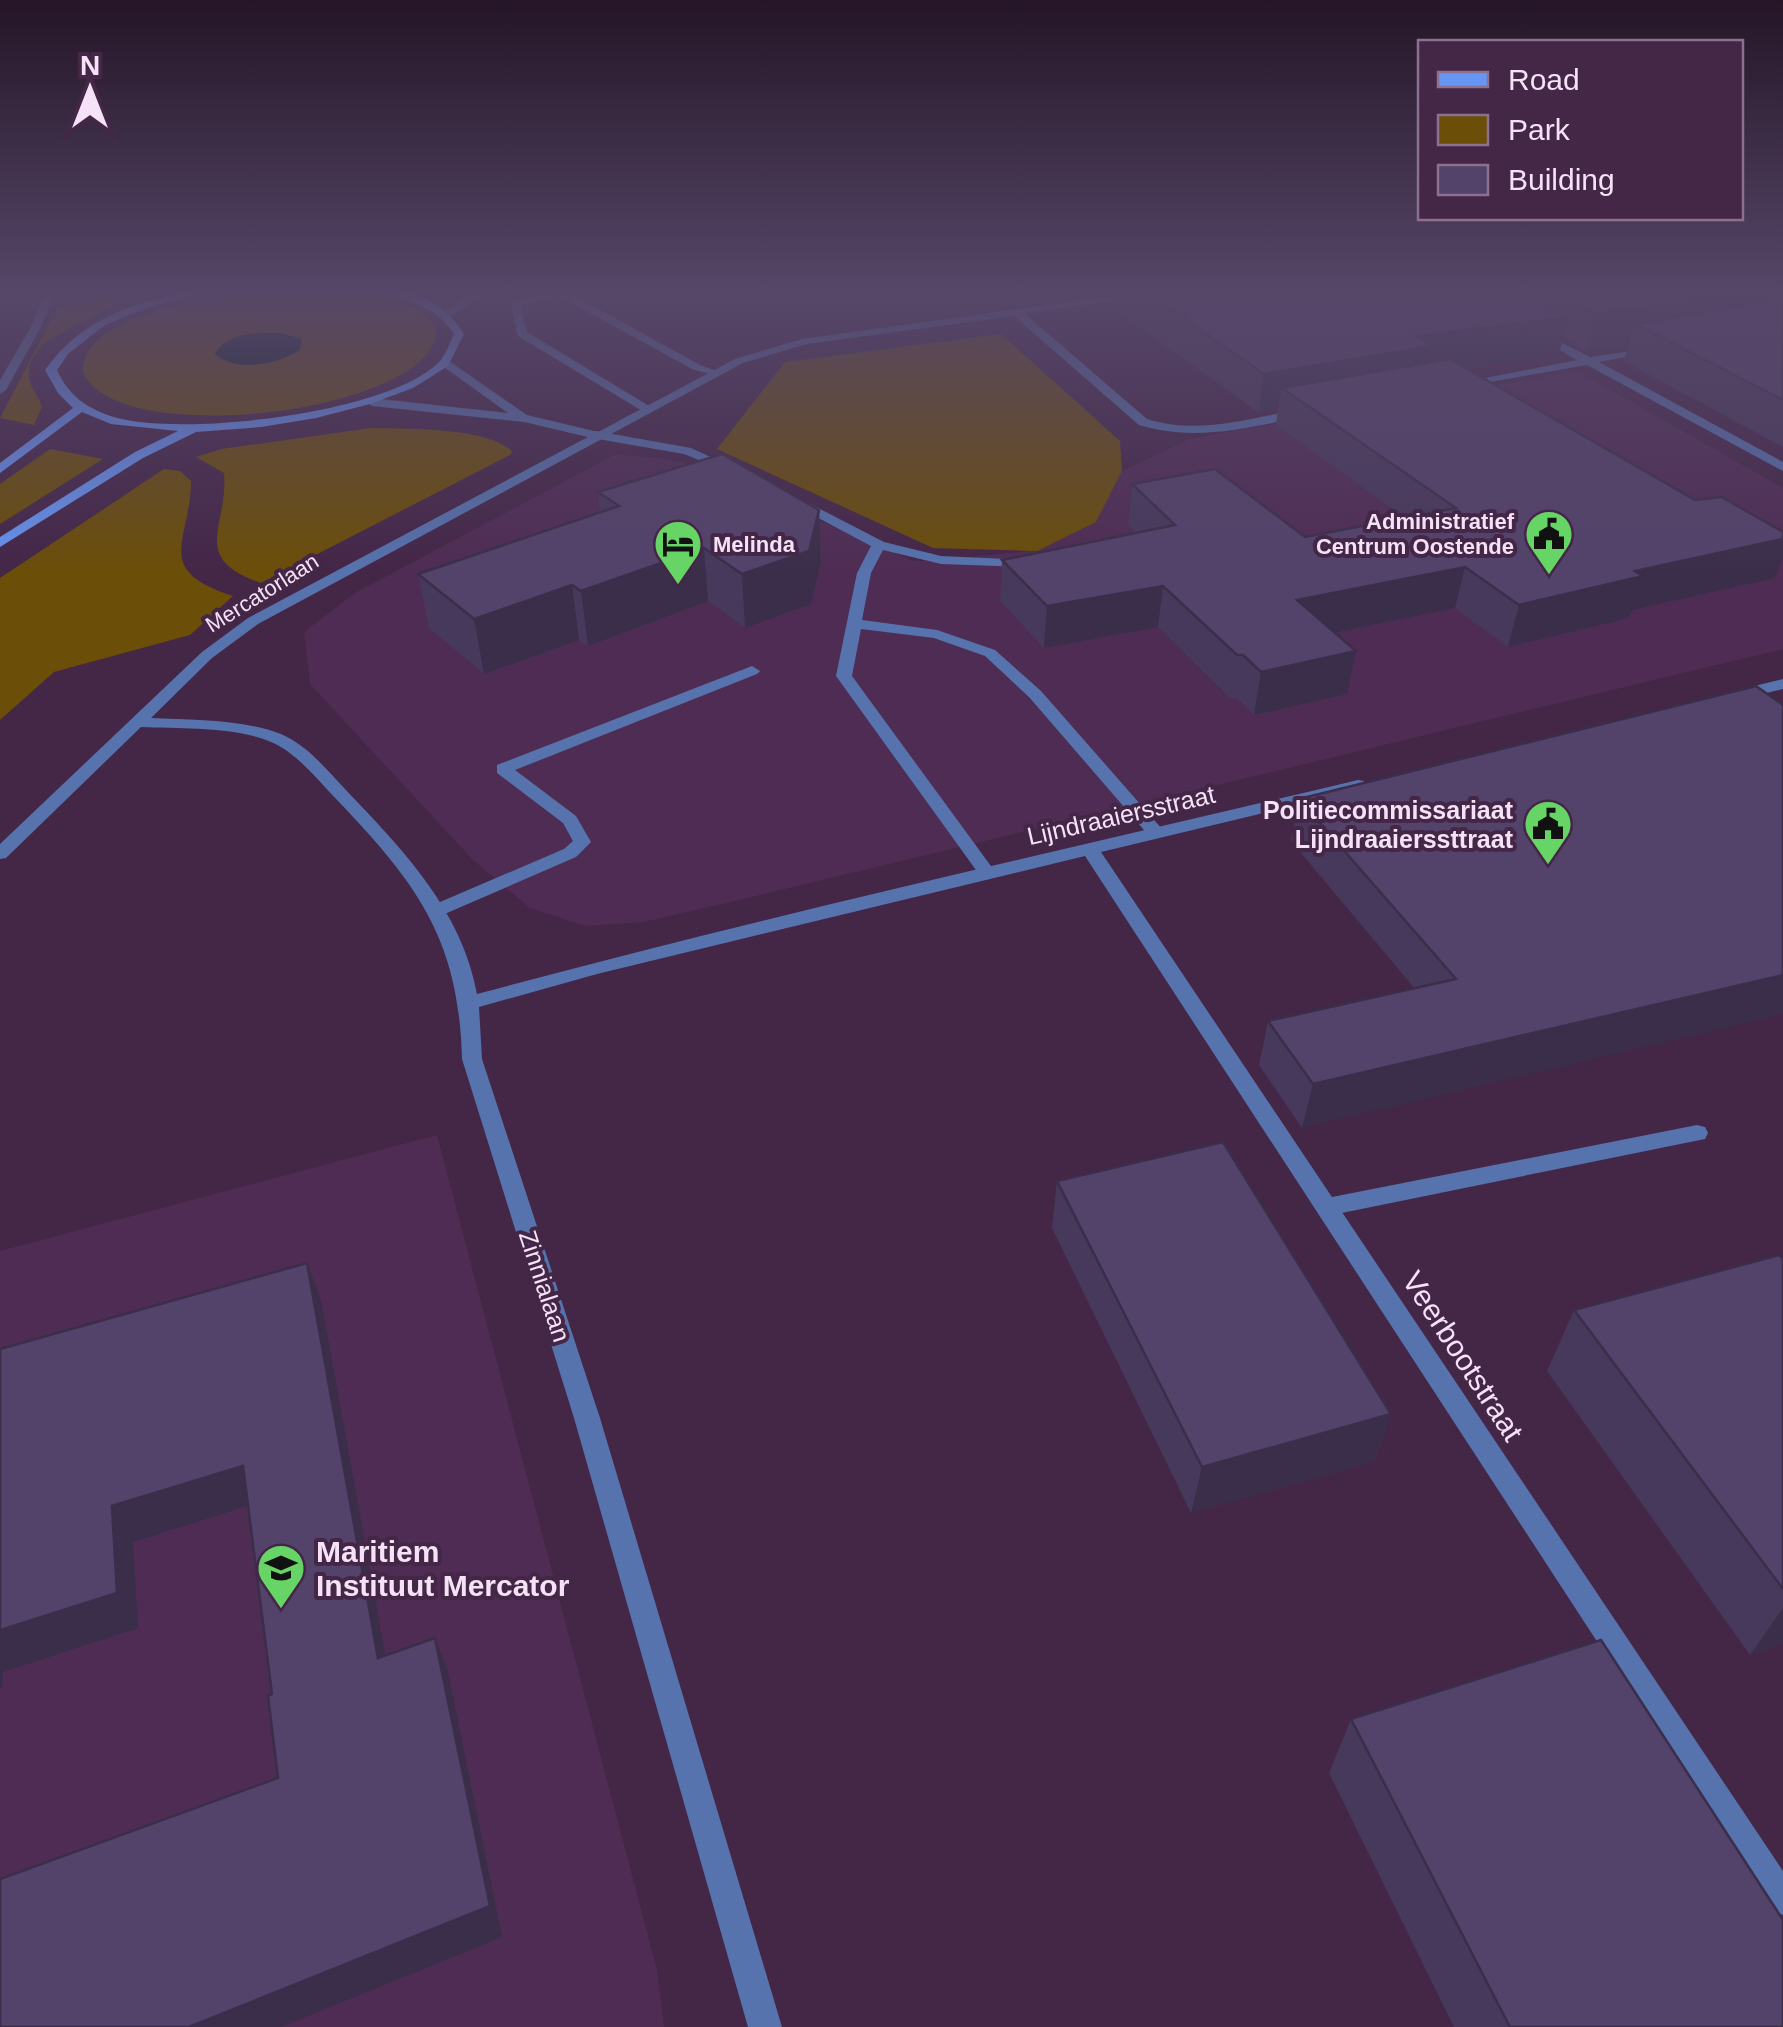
<svg xmlns="http://www.w3.org/2000/svg" width="1783" height="2027" font-family="Arial,sans-serif">
<style>
.built{fill:#4f2c53}
.green{fill:#6b4e08}
.water{fill:#0b2527}
.lines{fill:none;stroke-linecap:round;stroke-linejoin:round}
.service{fill:#5673ae;fill-rule:evenodd}
.minor{fill:#5673ae;fill-rule:evenodd}
.tertiary{fill:#5673ae;fill-rule:evenodd}
.secondary{fill:#6795f4;fill-rule:evenodd}
.wall{fill:#47395b}
.shaded-wall{fill:#3a2e4a}
.building{fill:#53426a;stroke:#3a2e4a;stroke-width:2.5}
.labels{text-anchor:middle;dominant-baseline:central;stroke-width:8;stroke-linejoin:round;paint-order:stroke}
.far-poi-label{font-size:22px;font-weight:bold;fill:#f5e2f7;stroke:#442647;text-anchor:end}
.far-street-label{font-size:22px;fill:#f5e2f7;stroke:#442647}
.poi-label{font-size:25px;font-weight:bold;fill:#f5e2f7;stroke:#442647;text-anchor:end}
.street-label{font-size:25px;fill:#f5e2f7;stroke:#442647}
.near-street-label{font-size:30px;fill:#f5e2f7;stroke:#442647}
.near-poi-label{font-size:30px;font-weight:bold;fill:#f5e2f7;stroke:#442647;text-anchor:start}
</style>
<rect width="100%" height="100%" fill="#442647"/>
<g class="built">
<polygon points="1577,371 1783,488 1783,649 752,897 644,922 585,926 530,908 473,860 310,684 304,632 355,593 616,454 679,461 914,561 941,560 1037,550 1096,522 1122,471 1190,439"/>
<polygon points="437,1135 657,1970 664,2027 0,2027 0,1251"/>
</g>
<g class="green">
<path d="M129,290C111,323 26,328 29,377C30,388 39,396 42,407L34,425L0,418L58,307Z"/>
<path d="M343,290C375,294 420,297 436,330C437,412 116,452 83,372C82,296 291,290 343,290Z"/>
<polygon points="1001,334 1120,441 1122,471 1096,522 1037,551 933,548 717,449 785,362"/>
<path d="M371,428C407,429 486,427 512,451L510,455L261,583C188,558 229,526 224,473L196,457L221,449Z"/>
<polygon points="50,449 103,459 0,524 0,484"/>
<path d="M164,469L180,471L191,481C191,541 151,570 233,596L190,635L54,672L0,720V578Z"/>
</g>
<path class="water" d="M281,333L302,339L300,350C278,364 236,373 215,354C226,332 259,332 281,333Z"/>
<g class="lines">
<g class="service">
<polygon points="556,290 564,290 700,365 722,373 716,376 692,369 559,296 520,306 527,332 654,409 644,412 518,336 510,302"/>
<polygon points="1015,290 1046,290 1020,293"/>
<polygon points="596,431 691,448 737,469 731,473 684,454 592,438 592,432"/>
<polygon points="797,497 884,542 941,556 1031,560 1031,566 1026,567 941,564 883,550 871,573 862,620 937,630 995,650 1041,691 1162,829 1165,833 1162,837 1150,837 1029,697 985,656 934,638 861,629 852,676 996,873 987,879 981,877 836,676 857,573 871,546 792,504 790,501"/>
<polygon points="752,666 760,671 757,674 515,770 576,816 591,842 576,857 447,913 433,913 431,909 433,905 564,849 573,841 563,823 497,773 497,765"/>
<polygon points="1697,1125 1705,1127 1708,1133 1705,1139 1327,1216 1319,1213 1316,1207 1319,1201 1327,1198"/>
</g>
<g class="minor">
<polygon points="477,290 489,290 452,316 444,316 444,312"/>
<path d="M1154,290H1181L1025,314L1147,419C1198,435 1249,419 1300,409L1306,413L1304,416C1249,428 1195,442 1139,425L1014,316L807,344L743,363L258,624L212,658L151,718C193,720 241,719 281,734C307,745 326,769 345,789C402,849 462,910 477,994C769,915 1064,850 1358,780L1364,781V789L1101,852L1783,1871V1915L1772,1910L1085,856L597,974L479,1007L482,1059L600,1418L782,2027H748L574,1418L462,1059C459,941 419,886 340,803C319,782 299,754 271,742C233,726 182,729 141,727L6,858L0,859V844L202,652L248,618L588,437L524,422L372,406L366,402L372,398L508,413L441,365V361H449L527,415L598,432L735,359L802,339Z"/>
<polygon points="1539,331 1590,357 1653,348 1653,352 1599,362 1783,462 1783,471 1587,365 1461,387 1455,384 1577,360 1535,336 1534,334"/>
<polygon points="1783,679 1783,689 1736,700 1728,695 1730,692"/>
</g>
<polygon class="tertiary" points="46,290 56,290 42,325 6,390 0,394 0,380 32,325"/>
<path class="secondary" d="M196,290H219L149,307L105,325L68,354L57,370C68,395 87,409 114,417C181,437 390,414 440,361C446,354 450,343 454,334C437,307 411,304 387,290C420,290 447,306 464,334L448,366L413,388L370,404L316,418L261,427L196,432L143,458L0,547V537L135,452L178,431L111,424L82,412L0,473V463L73,408L58,393L45,370C82,318 136,301 196,290Z"/>
</g>
<g class="wall">
<polygon points="1089,290 1783,290 1783,447 1624,361 1629,344 1586,351 1563,338 1559,354 1464,367 1775,578 1632,610 1629,618 1508,647 1455,608 1335,633 1347,694 1254,715 1237,698 1230,698 1158,627 1044,648 1000,601 1002,560 1137,533 1128,524 1132,484 1305,537 1405,518 1276,425 1278,409 1259,413 1110,305 1111,292 1095,294"/>
<polygon points="598,492 819,510 821,562 811,604 745,628 708,601 588,646 579,640 484,674 429,628 418,574 600,512"/>
<polygon points="1756,686 1302,1128 1259,1065 1268,1021 1415,989 1291,841 1299,799"/>
<polygon points="1057,1181 1391,1414 1375,1461 1191,1513 1052,1228"/>
<polygon points="1783,1259 1783,1644 1750,1655 1547,1371 1574,1310"/>
<polygon points="1351,1719 1783,2027 1454,2027 1329,1773"/>
</g>
<g class="shaded-wall">
<polygon points="1095,290 1111,290 1111,292 1095,294"/>
<polygon points="1758,290 1783,290 1783,320 1635,324 1629,344 1586,351 1596,314"/>
<polygon points="1569,317 1559,354 1425,372 1282,388 1278,409 1259,413 1264,374 1416,336"/>
<polygon points="819,510 821,562 811,604 745,628 742,574"/>
<polygon points="1783,539 1783,558 1775,578 1632,610 1629,618 1508,647 1519,605 1635,571"/>
<polygon points="704,548 708,601 588,646 581,591"/>
<polygon points="1465,567 1455,608 1290,642 1297,600"/>
<polygon points="572,585 579,640 484,674 474,619"/>
<polygon points="1163,586 1158,627 1044,648 1047,606"/>
<polygon points="1356,651 1347,694 1254,715 1261,672"/>
<polygon points="1783,975 1783,1014 1302,1128 1313,1084"/>
<polygon points="307,1263 321,1300 392,1692 378,1658"/>
<polygon points="1391,1414 1375,1461 1191,1513 1202,1467"/>
<polygon points="243,1466 260,1502 133,1542 138,1628 3,1672 3,1687 0,1688 0,1630 112,1506"/>
<polygon points="1783,1608 1783,1644 1750,1655"/>
<polygon points="435,1638 448,1672 502,1937 281,2027 189,2027"/>
</g>
<g class="building">
<polygon points="1143,290 1518,290 1569,317 1416,336 1431,346 1264,374"/>
<polygon points="1550,290 1758,290 1596,314"/>
<polygon points="1783,299 1783,400 1635,324"/>
<polygon points="1450,359 1695,500 1722,497 1783,532 1783,539 1635,571 1643,576 1519,605 1465,567 1297,600 1356,651 1261,672 1243,655 1237,655 1163,586 1047,606 1002,560 1175,525 1132,484 1215,469 1305,537 1456,508 1282,388"/>
<polygon points="722,454 819,510 809,551 742,574 704,548 581,591 572,585 474,619 418,574 619,506 598,492"/>
<polygon points="1756,686 1783,705 1783,975 1313,1084 1268,1021 1456,979 1299,799"/>
<polygon points="1223,1142 1391,1414 1202,1467 1057,1181"/>
<polygon points="1779,1255 1783,1259 1783,1589 1574,1310"/>
<polygon points="307,1263 378,1658 435,1638 490,1906 189,2027 0,2027 0,1879 278,1778 268,1696 272,1694 243,1466 112,1506 117,1593 0,1630 0,1349"/>
<polygon points="1601,1640 1783,1920 1783,2027 1510,2027 1351,1719"/>
</g>
<linearGradient id="sky" x2="0" y2="1"><stop stop-color="#251527"/><stop offset="0.51" stop-color="#564769"/><stop offset="1" stop-color="#564769" stop-opacity="0"/></linearGradient>
<rect width="1783" height="574" fill="url(#sky)"/>
<defs>
<g id="civic-pin" transform="scale(2.5)"><path d="M0 17L-7.5 6A9.5 9.5 0 1 1 7.5 6Z" fill="#67d466" stroke="#442647"/><path d="M-.6-6.5H3V-4.5H.6V-3L4-1V1h2V6H-6V1h2V-1L-.6-3ZM-1.2 2.5V6h2.4V2.5Z" fill="#111"/></g>
<g id="hotel-pin" transform="scale(2.5)"><path d="M0 17L-7.5 6A9.5 9.5 0 1 1 7.5 6Z" fill="#67d466" stroke="#442647"/><path d="M-6-4.5h1.5V1H6V5H4.5V3h-9V5H-6ZM-4 0a1.8 1.8 0 1 1 3.6 0ZM.5 0V-2.5h3Q6-2.5 6 0Z" fill="#111"/></g>
<g id="school-pin" transform="scale(2.5)"><path d="M0 17L-7.5 6A9.5 9.5 0 1 1 7.5 6Z" fill="#67d466" stroke="#442647"/><path d="M0-5L7-2L0 1L-7-2ZM-4 1L0 2.5L4 1V4Q0 6-4 4Z" fill="#111"/></g>
</defs>
<g fill-rule="evenodd">
<use href="#civic-pin" x="1549" y="534"/>
<use href="#hotel-pin" x="678" y="544"/>
<use href="#civic-pin" x="1548" y="824"/>
<use href="#school-pin" x="281" y="1568"/>
</g>
<g class="labels">
<g class="far-poi-label">
<text x="1514" y="521">Administratief<tspan x="1514" dy="25">Centrum Oostende</tspan></text>
<text x="713" y="544" text-anchor="start">Melinda</text>
</g>
<g class="far-street-label">
<text transform="translate(262 593) rotate(-32)">Mercatorlaan</text>
</g>
<g class="poi-label">
<text x="1513" y="810">Politiecommissariaat<tspan x="1513" dy="29">Lijndraaierssttraat</tspan></text>
</g>
<g class="street-label">
<text transform="translate(1121 815) rotate(-13)">Lijndraaiersstraat</text>
<text transform="translate(545 1286) rotate(72)">Zinnialaan</text>
</g>
<g class="near-street-label">
<text transform="translate(1463 1356) rotate(57)">Veerbootstraat</text>
</g>
<g class="near-poi-label">
<text x="316" y="1551">Maritiem<tspan x="316" dy="34">Instituut Mercator</tspan></text>
</g>
</g>
<rect x="1418" y="40" width="325" height="180" fill="#442647" stroke="#8b718d" stroke-width="2.5"/>
<rect x="1438" y="72" width="50" height="15" fill="#6795f4" stroke="#8b718d" stroke-width="2.5"/>
<text x="1508" y="90" font-size="30" fill="#f5e2f7">Road</text>
<rect x="1438" y="115" width="50" height="30" fill="#6b4e08" stroke="#8b718d" stroke-width="2.5"/>
<text x="1508" y="140" font-size="30" fill="#f5e2f7">Park</text>
<rect x="1438" y="165" width="50" height="30" fill="#53426a" stroke="#8b718d" stroke-width="2.5"/>
<text x="1508" y="190" font-size="30" fill="#f5e2f7">Building</text>
<g transform="translate(90 90)" stroke="#442647" stroke-width="8" paint-order="stroke">
<path d="M0-8L18 38L0 25L-18 38Z" fill="#f5e2f7"/>
<text y="-15" font-size="28" font-weight="bold" text-anchor="middle" fill="#f5e2f7">N</text>
</g>
</svg>
